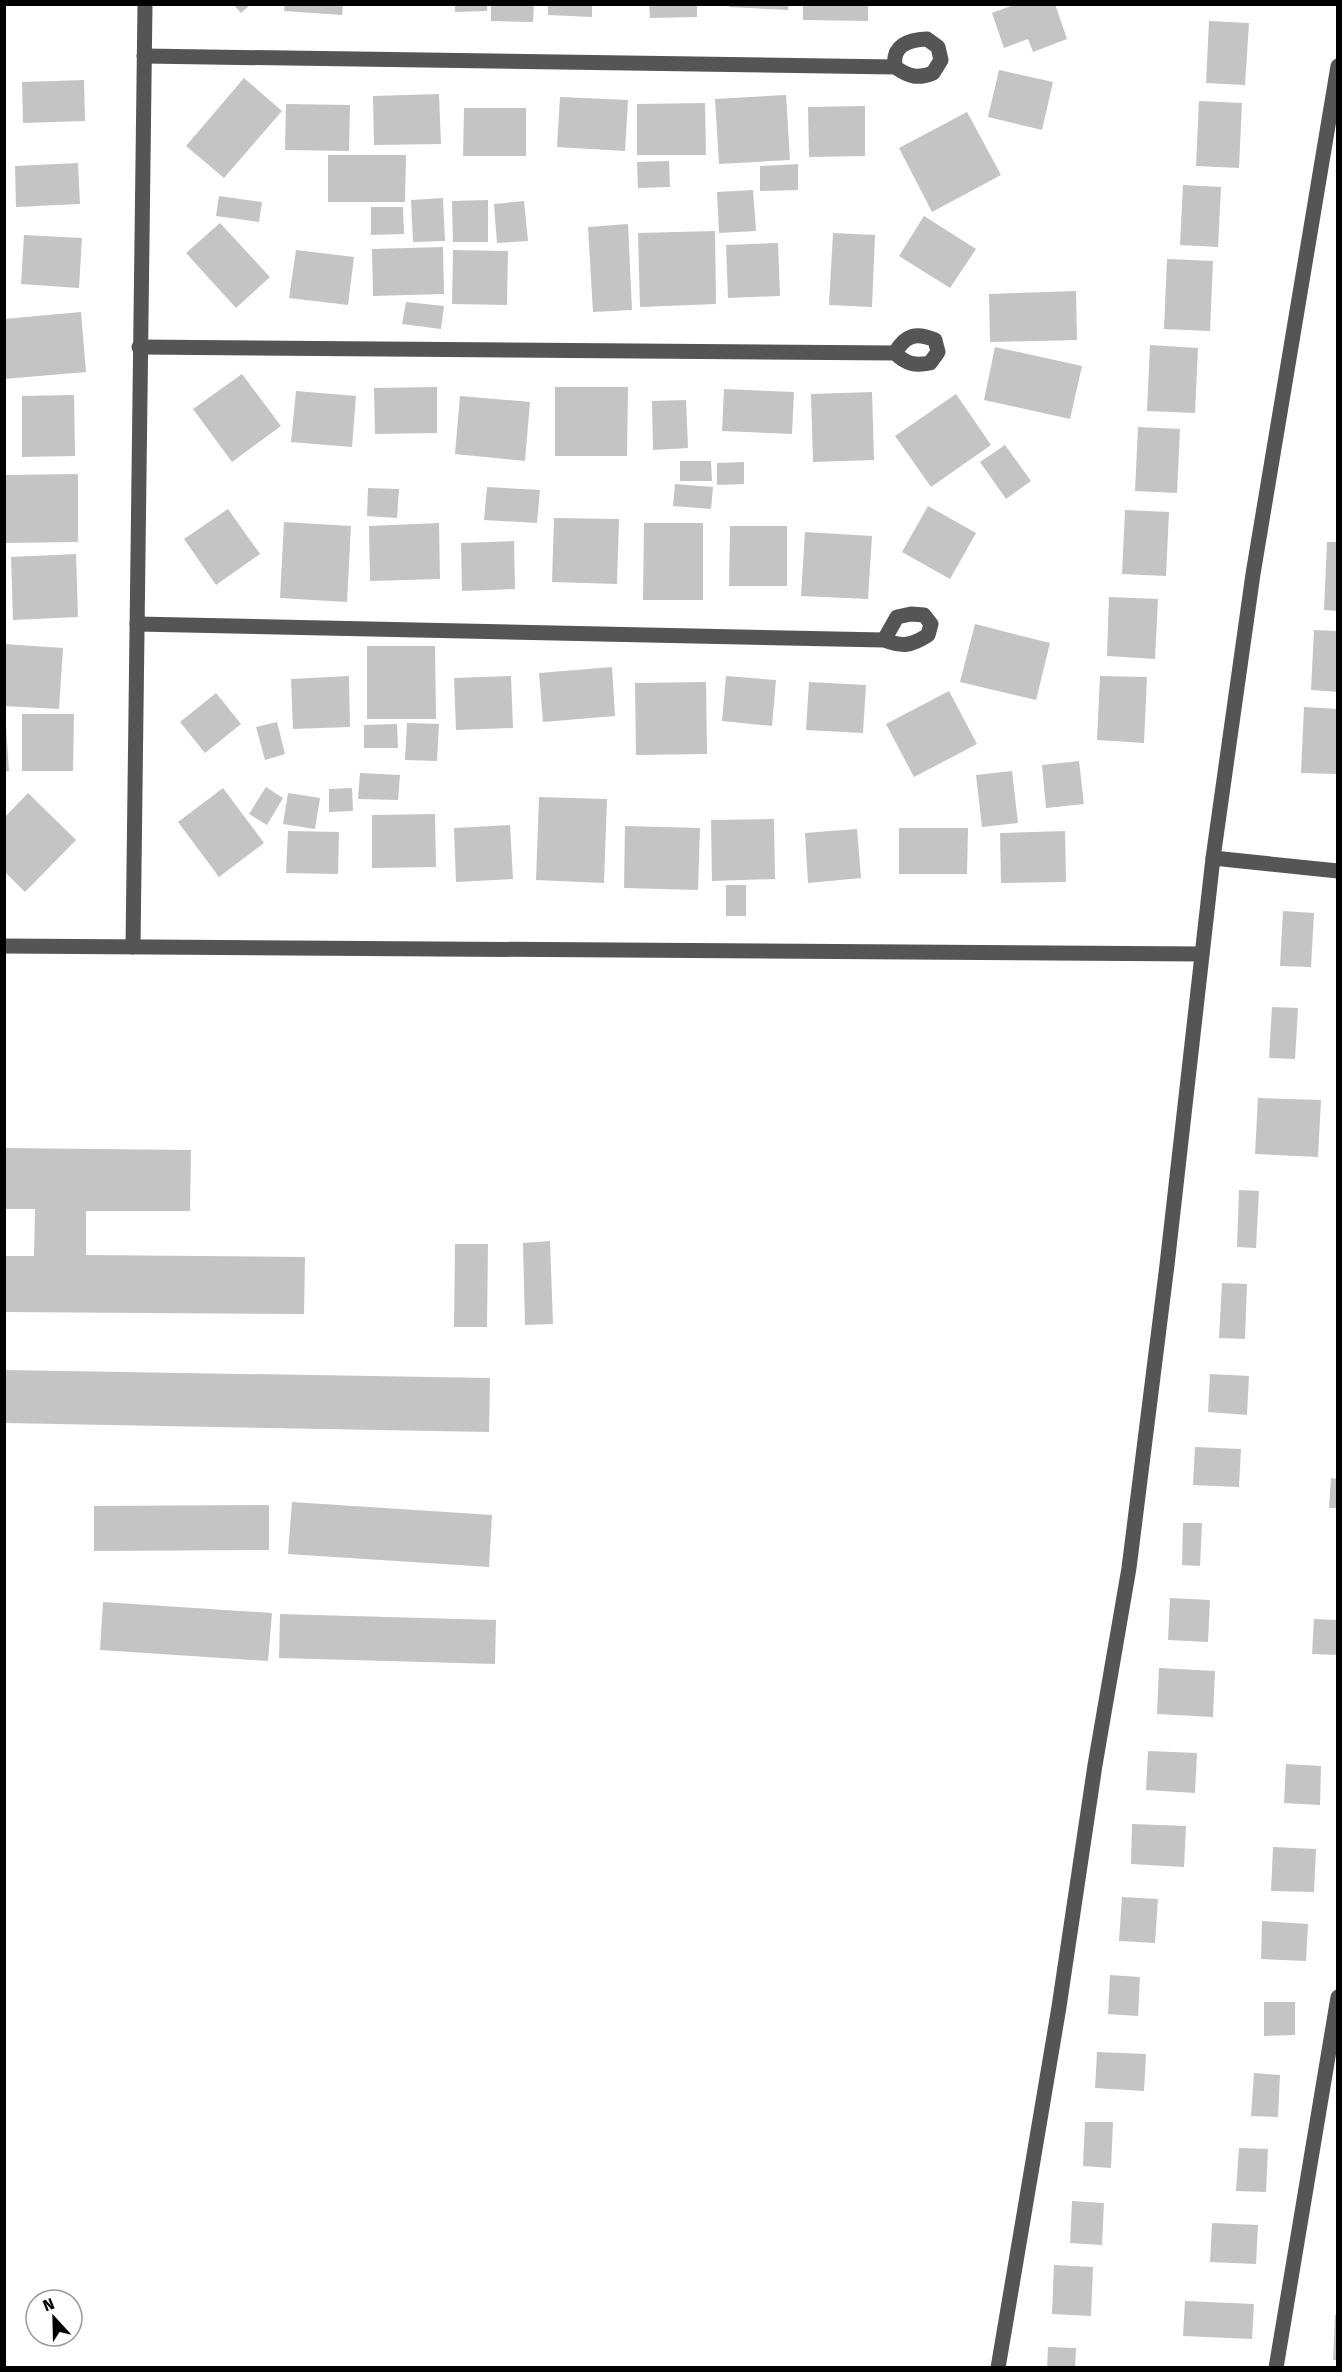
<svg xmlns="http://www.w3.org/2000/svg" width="1342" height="2372" font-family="'Fira Sans',sans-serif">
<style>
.building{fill:#c4c4c4}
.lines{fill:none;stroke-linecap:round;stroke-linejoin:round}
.minor{stroke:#555;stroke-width:15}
</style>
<rect width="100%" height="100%" fill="#fff"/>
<g class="building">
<polygon points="233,4 251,4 241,13"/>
<polygon points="285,4 343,4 342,15 284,11"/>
<polygon points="455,4 487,4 487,11 455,12"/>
<polygon points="491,4 534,4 533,22 491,21"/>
<polygon points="649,4 697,4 697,17 650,18"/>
<polygon points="729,4 789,4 788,10 729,7"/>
<polygon points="803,4 868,4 868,21 803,20"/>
<polygon points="1016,4 1055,4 1067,39 1033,52 1028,39 1004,48 992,13"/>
<polygon points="548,5 592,5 592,17 548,15"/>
<polygon points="1209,21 1249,23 1245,85 1206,83"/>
<polygon points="999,70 1053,82 1042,130 988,117"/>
<polygon points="244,78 282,111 224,178 186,146"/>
<polygon points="84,80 85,121 23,123 22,82"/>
<polygon points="439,94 441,144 374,145 373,96"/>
<polygon points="786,95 790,160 719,164 715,99"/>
<polygon points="560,97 628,100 625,151 557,147"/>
<polygon points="1199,101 1242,103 1239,168 1196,166"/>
<polygon points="705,103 706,155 637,155 637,104"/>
<polygon points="286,104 350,105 349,151 285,150"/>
<polygon points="865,106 865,156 809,157 808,107"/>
<polygon points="464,108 526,108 526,156 463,156"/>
<polygon points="967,112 1001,175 932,212 899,148"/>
<polygon points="328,155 406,155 405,202 328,202"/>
<polygon points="669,161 670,187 638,188 637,162"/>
<polygon points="78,163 80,204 16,207 15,166"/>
<polygon points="798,164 798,190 760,191 760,166"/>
<polygon points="1183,185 1221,187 1218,247 1180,245"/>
<polygon points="753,190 756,231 719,233 717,192"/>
<polygon points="219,196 262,202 259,222 216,216"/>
<polygon points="443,198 445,241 413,242 411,200"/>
<polygon points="488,200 488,242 453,242 452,201"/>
<polygon points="524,201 528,241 497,243 494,204"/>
<polygon points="371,207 403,207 404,234 371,235"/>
<polygon points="924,216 976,249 950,288 899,256"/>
<polygon points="220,223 270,277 236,308 186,253"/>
<polygon points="628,224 632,310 593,312 588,227"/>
<polygon points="715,231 716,304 640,307 638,233"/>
<polygon points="833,233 875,235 872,307 829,305"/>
<polygon points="24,235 82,238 79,288 21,284"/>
<polygon points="778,243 780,296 728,298 726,245"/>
<polygon points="443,247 444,294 373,296 372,249"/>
<polygon points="296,250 354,257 348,305 289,298"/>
<polygon points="453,250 508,251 507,305 452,304"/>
<polygon points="1167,259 1213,261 1210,331 1164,329"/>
<polygon points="1076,291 1077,340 990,342 989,294"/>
<polygon points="406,302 444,306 441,329 402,324"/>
<polygon points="81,312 86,372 4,379 4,319"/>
<polygon points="1150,345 1198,348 1195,413 1147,411"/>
<polygon points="995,347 1082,366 1070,419 984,400"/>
<polygon points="242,374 281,426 232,462 193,409"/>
<polygon points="437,387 437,433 375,434 374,388"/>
<polygon points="555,387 628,387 627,456 555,456"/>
<polygon points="724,389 794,392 792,434 722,431"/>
<polygon points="296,391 356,396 352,447 291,442"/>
<polygon points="872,392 874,460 813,462 811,394"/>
<polygon points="956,394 991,445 931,487 895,436"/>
<polygon points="74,395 75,456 22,457 22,396"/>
<polygon points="460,396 530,402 525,461 455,454"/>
<polygon points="686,400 688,448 653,450 652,401"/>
<polygon points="1138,427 1180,429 1177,493 1135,491"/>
<polygon points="1005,445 1031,481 1006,499 980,462"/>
<polygon points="680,461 711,461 712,481 680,481"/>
<polygon points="744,462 744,484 717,485 717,463"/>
<polygon points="78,474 78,542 4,543 4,475"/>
<polygon points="675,484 713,487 711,509 673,506"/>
<polygon points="487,487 540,490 537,523 484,520"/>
<polygon points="368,488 399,489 397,518 367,516"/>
<polygon points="928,506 976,533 950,579 902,552"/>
<polygon points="228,509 260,554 216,585 184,539"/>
<polygon points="1125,510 1169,512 1166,576 1122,574"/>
<polygon points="554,518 619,519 617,584 552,582"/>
<polygon points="284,522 351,526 347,602 280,598"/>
<polygon points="439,523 440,579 370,581 369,526"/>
<polygon points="644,523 703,523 703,600 643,600"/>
<polygon points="730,526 787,526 787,586 729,586"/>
<polygon points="805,532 872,536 868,599 801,596"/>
<polygon points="514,541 515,589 462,591 461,543"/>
<polygon points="1327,542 1338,542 1338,611 1324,610"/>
<polygon points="76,554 78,617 13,620 11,557"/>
<polygon points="1109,597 1158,599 1155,659 1107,656"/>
<polygon points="975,624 1050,643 1036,700 960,682"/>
<polygon points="1314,630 1338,631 1338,692 1311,690"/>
<polygon points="4,644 63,648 59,709 4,706"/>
<polygon points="367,646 435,646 436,719 367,719"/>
<polygon points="612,667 615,716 543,722 539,673"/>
<polygon points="349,676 350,727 293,729 291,679"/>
<polygon points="511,676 513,728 456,730 454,678"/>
<polygon points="726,676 776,680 772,726 722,721"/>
<polygon points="1100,676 1147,677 1144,743 1097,740"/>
<polygon points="706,682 707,754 636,755 635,683"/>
<polygon points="809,682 866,685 863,733 806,730"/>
<polygon points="949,691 977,744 914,777 886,724"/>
<polygon points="216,693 241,724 205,753 180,722"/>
<polygon points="1304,707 1338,709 1338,774 1301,773"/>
<polygon points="22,714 74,714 73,771 22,771"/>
<polygon points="277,722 285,754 265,760 256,727"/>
<polygon points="407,723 439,724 437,761 405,760"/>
<polygon points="397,724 398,748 364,748 364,725"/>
<polygon points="4,726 6,726 9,771 4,772"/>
<polygon points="1079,761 1084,804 1046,808 1042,765"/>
<polygon points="1012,771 1018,823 982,827 976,775"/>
<polygon points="360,773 400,775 398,800 358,799"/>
<polygon points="266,787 283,798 267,825 249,814"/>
<polygon points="223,788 264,843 219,877 178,822"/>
<polygon points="352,788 353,811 329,812 329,789"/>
<polygon points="28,793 76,840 25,892 4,871 4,818"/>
<polygon points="288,793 320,798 315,829 283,824"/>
<polygon points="539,797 607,799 604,883 536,880"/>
<polygon points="435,814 436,867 372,868 372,815"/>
<polygon points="774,819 775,879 712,881 711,820"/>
<polygon points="510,825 513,879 456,882 454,828"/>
<polygon points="625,826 700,828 698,890 624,888"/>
<polygon points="899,828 968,828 967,874 899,874"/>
<polygon points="857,829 861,878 808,883 805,833"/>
<polygon points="288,831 339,832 338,874 286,873"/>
<polygon points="1065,831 1066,882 1001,883 1000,833"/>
<rect x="726" y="885" width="20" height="31"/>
<polygon points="1283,911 1314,913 1311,967 1280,966"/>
<polygon points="1272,1007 1298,1008 1295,1059 1269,1058"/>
<polygon points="1258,1098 1321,1100 1318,1157 1255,1154"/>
<polygon points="4,1148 191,1150 190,1211 86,1211 86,1255 305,1257 304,1314 4,1312 4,1256 34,1256 35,1209 4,1209"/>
<polygon points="1239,1190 1259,1191 1256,1248 1237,1247"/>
<polygon points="550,1241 553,1324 525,1325 523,1243"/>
<polygon points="455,1244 488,1244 487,1327 454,1327"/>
<polygon points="1222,1283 1247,1284 1245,1339 1219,1338"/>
<polygon points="4,1370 490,1378 489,1432 4,1423"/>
<polygon points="1210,1374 1249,1376 1247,1415 1208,1412"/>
<polygon points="1195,1447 1241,1449 1239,1487 1193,1485"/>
<polygon points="1331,1478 1338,1479 1338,1508 1329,1508"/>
<polygon points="292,1502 492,1515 489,1567 288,1554"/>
<polygon points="269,1505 269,1550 94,1551 94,1506"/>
<polygon points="1183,1523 1202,1523 1200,1566 1182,1565"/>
<polygon points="1170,1598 1210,1600 1208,1642 1168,1640"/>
<polygon points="103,1602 272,1613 268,1661 100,1650"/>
<polygon points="280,1614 496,1620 495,1664 279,1658"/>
<polygon points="1314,1619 1338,1620 1338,1655 1312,1654"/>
<polygon points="1159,1668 1215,1671 1213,1717 1157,1714"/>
<polygon points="1148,1751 1197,1753 1195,1793 1146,1790"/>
<polygon points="1286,1764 1321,1766 1320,1805 1284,1803"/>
<polygon points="1132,1824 1186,1826 1184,1867 1131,1864"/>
<polygon points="1273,1847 1316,1849 1314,1892 1271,1891"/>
<polygon points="1122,1897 1158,1899 1155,1943 1119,1941"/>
<polygon points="1262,1921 1308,1924 1306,1961 1261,1959"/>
<polygon points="1110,1975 1140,1977 1138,2016 1108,2014"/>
<polygon points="1264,2002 1295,2002 1295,2035 1264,2036"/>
<polygon points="1097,2052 1146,2054 1144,2091 1095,2088"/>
<polygon points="1254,2073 1280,2075 1278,2117 1251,2116"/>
<polygon points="1085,2122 1113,2122 1111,2168 1083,2166"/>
<polygon points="1239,2148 1268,2149 1266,2192 1236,2191"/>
<polygon points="1072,2201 1104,2203 1102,2245 1070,2243"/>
<polygon points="1212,2223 1258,2225 1256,2264 1210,2262"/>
<polygon points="1054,2265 1093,2267 1091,2316 1052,2314"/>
<polygon points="1185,2301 1254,2304 1252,2339 1183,2336"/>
<polygon points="1335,2315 1338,2315 1338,2360 1333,2360"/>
<polygon points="1048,2347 1076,2348 1075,2368 1047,2368"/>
</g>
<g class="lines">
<g class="minor">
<path d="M144,56L895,67C909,77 918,79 933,73L941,60L938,47L927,39C908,40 892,45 895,67"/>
<path d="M139,347L895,353C906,364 915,366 930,363L938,352L935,340C916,332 905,335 895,353"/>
<path d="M137,624L884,640C903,647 911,646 928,635L931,624L924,615L911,614L897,617L884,640"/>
<polyline points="1213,858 1338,871"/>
<polyline points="4,946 1202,954"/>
<polyline points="133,947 145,4"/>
<polyline points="998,2368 1059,2007 1095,1765 1129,1568 1167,1265 1213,858 1253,574 1338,66"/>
<polyline points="1276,2368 1338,1997"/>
</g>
</g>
<rect width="1342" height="2372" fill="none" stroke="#000000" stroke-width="12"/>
<g transform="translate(54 2318) rotate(338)"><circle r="28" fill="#ffffff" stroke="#999999" stroke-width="1.5"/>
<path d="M0-4.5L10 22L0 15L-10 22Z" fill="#000000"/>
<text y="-9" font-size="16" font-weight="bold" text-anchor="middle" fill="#000000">N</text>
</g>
</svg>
